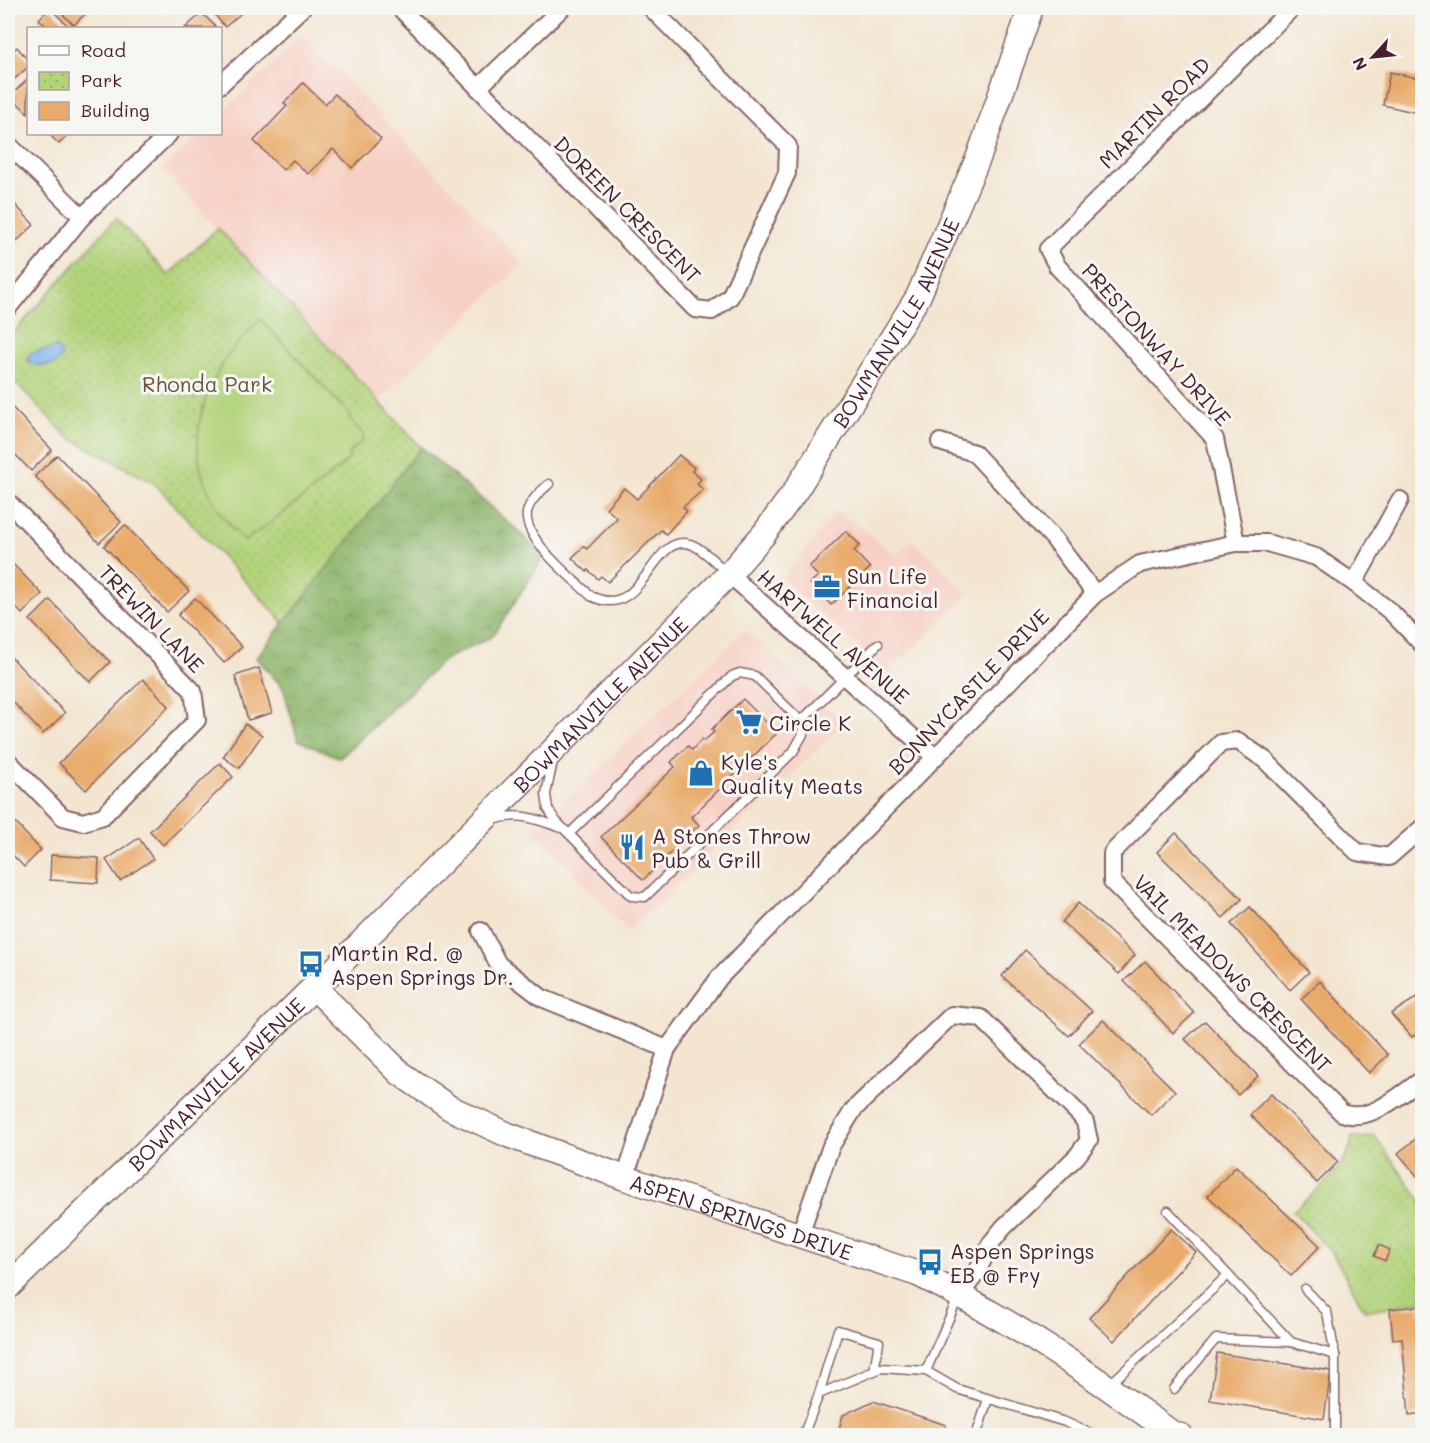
<svg xmlns="http://www.w3.org/2000/svg" width="1430" height="1443" font-family="Mali,sans-serif">
<style>
.built{fill:#f7d1c6}
.forest{fill:url(#forest-crowns);stroke:#6c6a4a;stroke-width:1.5}
.park{fill:url(#park-dots);stroke:#7e7952;stroke-width:1.5}
.pitch{fill:#b2d37a;stroke:#7e7952;stroke-width:1.5}
.water{fill:#84b5f0;stroke:#676a8e;stroke-width:1.5}
.building{fill:#e9ab6b}
.lines{fill:none;stroke-linecap:round;stroke-linejoin:round}
.lane-casing{stroke:#856465;stroke-width:11}
.street-casing{stroke:#856465;stroke-width:20}
.secondary-casing{stroke:#856465;stroke-width:27}
.lane{stroke:#fff;stroke-width:8}
.street{stroke:#fff;stroke-width:16}
.secondary{stroke:#fff;stroke-width:24}
.labels{text-anchor:middle;dominant-baseline:central;stroke-width:6;stroke-linejoin:round;paint-order:stroke}
.street-label{font-size:21px;fill:#4a1f2b;stroke:#f6f6f2}
.park-label{font-size:21px;fill:#695543;stroke:#f6f6f2}
.poi-label{font-size:21px;fill:#4a1f2b;stroke:#f6f6f2;text-anchor:start}
</style>
<defs>
<pattern id="forest-crowns" width="20" height="18" patternUnits="userSpaceOnUse" patternTransform="scale(1.5)"><rect width="20" height="18" fill="#8db56a"/><path d="M2 6a3 3 0 1 1 6 0M12 15a3 3 0 1 1 6 0" fill="none" stroke="#759357"/></pattern>
<pattern id="park-dots" width="8" height="8" patternUnits="userSpaceOnUse" patternTransform="scale(1.5)"><rect width="8" height="8" fill="#b2d37a"/><path d="M2 2h.1M6 6h.1" fill="none" stroke="#9bb56a" stroke-width="1.8" stroke-linecap="round"/></pattern>
</defs>
<rect width="100%" height="100%" fill="#f6f6f2"/>
<filter id="ink" filterUnits="userSpaceOnUse"><feTurbulence type="fractalNoise" baseFrequency=".0167" numOctaves="2"/><feDisplacementMap in="SourceGraphic" scale="12" xChannelSelector="R" yChannelSelector="G"/><feConvolveMatrix kernelMatrix="1 2 1 2 8 2 1 2 1" color-interpolation-filters="sRGB"/></filter>
<filter id="wash" filterUnits="userSpaceOnUse"><feTurbulence type="fractalNoise" baseFrequency=".008" numOctaves="4" result="noise"/><feDisplacementMap in="SourceGraphic" scale="24" xChannelSelector="R" yChannelSelector="G"/><feGaussianBlur stdDeviation="1.35" result="paint"/><feColorMatrix in="noise" values="0 0 0 0 0 0 0 0 0 0 0 0 0 0 0 0 0 1.4 0 .05"/><feComposite in="paint" operator="in"/></filter>
<g filter="url(#wash)">
<rect width="100%" height="100%" fill="#f3e5d0"/>
<g class="built">
<polygon points="303,36 523,263 379,401 163,170 200,134 220,134 221,114"/>
<polygon points="836,510 896,554 912,540 969,594 887,673 783,579"/>
<polygon points="745,630 844,723 629,932 533,831"/>
</g>
<polygon class="forest" points="421,447 516,529 544,557 493,636 444,660 340,758 298,740 283,688 256,658"/>
<g class="park">
<polygon points="116,218 168,275 218,228 421,447 284,623 154,483 68,437 8,375 8,339"/>
<path d="M1374,1135L1422,1202V1301L1365,1311L1333,1254L1293,1211C1314,1192 1350,1167 1352,1137L1363,1138Z"/>
</g>
<path class="pitch" d="M260,319L351,416L349,419L363,433V440L348,454L350,458L307,495L245,541C170,470 192,385 260,319Z"/>
<polygon class="water" points="57,347 62,356 55,364 41,366 30,363 28,358 31,353"/>
<g id="blocks">
<g class="building">
<polygon points="50,8 70,28 48,28 39,19"/>
<polygon points="56,8 91,8 74,25"/>
<polygon points="209,8 247,8 225,27"/>
<polygon points="202,13 217,28 185,28"/>
<polygon points="17,47 28,60 28,67 8,85 8,55"/>
<polygon points="1390,72 1422,79 1422,114 1383,105"/>
<polygon points="28,79 28,113 10,96"/>
<polygon points="303,83 325,104 335,94 381,139 352,168 333,149 308,174 293,160 283,170 254,141 287,106 284,103"/>
<polygon points="49,134 69,134 59,144"/>
<polygon points="9,198 34,225 17,241 8,231"/>
<polygon points="8,403 52,450 31,471 8,447"/>
<polygon points="57,455 121,522 99,543 35,476"/>
<polygon points="679,455 694,468 692,471 701,479 697,484 703,490 683,507 687,511 666,534 661,530 608,582 601,576 598,579 588,570 587,572 572,558 584,546 587,549 617,518 606,508 624,488 637,499"/>
<polygon points="125,525 189,591 167,612 104,546"/>
<polygon points="846,531 860,545 854,551 870,568 831,605 810,583 818,576 809,567"/>
<polygon points="8,559 42,594 22,614 8,599"/>
<polygon points="195,598 242,647 224,663 178,615"/>
<polygon points="50,600 110,662 90,682 30,620"/>
<polygon points="8,654 65,713 43,734 8,697"/>
<polygon points="259,668 272,713 248,720 235,676"/>
<polygon points="143,679 169,706 86,790 59,763"/>
<polygon points="743,699 777,733 691,817 699,825 643,880 601,837 675,767 671,762 688,746 692,750 702,739 704,741 714,732 711,730"/>
<polygon points="245,724 262,735 239,768 223,757"/>
<polygon points="220,763 233,777 163,845 150,831"/>
<polygon points="8,815 41,850 24,867 8,850"/>
<polygon points="1176,833 1242,899 1223,918 1157,852"/>
<polygon points="139,838 153,859 120,881 106,860"/>
<polygon points="51,855 99,858 98,883 50,880"/>
<polygon points="1078,903 1135,955 1119,974 1062,922"/>
<polygon points="1250,907 1309,972 1290,990 1231,924"/>
<polygon points="1025,950 1092,1011 1069,1036 1002,976"/>
<polygon points="1145,961 1194,1013 1173,1033 1124,981"/>
<polygon points="1320,981 1388,1055 1369,1073 1301,999"/>
<polygon points="1422,994 1422,1031 1412,1037 1391,1014"/>
<polygon points="1103,1020 1175,1091 1151,1115 1079,1044"/>
<polygon points="1205,1021 1258,1076 1238,1095 1185,1039"/>
<polygon points="1271,1094 1338,1162 1317,1183 1250,1115"/>
<polygon points="1422,1134 1422,1173 1418,1177 1398,1153"/>
<polygon points="1236,1166 1320,1246 1291,1276 1208,1196"/>
<polygon points="1171,1229 1196,1252 1114,1341 1089,1318"/>
<polygon points="1379,1245 1390,1250 1385,1261 1374,1256"/>
<polygon points="1421,1306 1422,1413 1409,1415 1402,1338 1393,1339 1390,1309"/>
<polygon points="1217,1353 1331,1371 1324,1419 1210,1400"/>
<polygon points="873,1401 946,1425 943,1436 837,1436 843,1415"/>
</g>
</g>
</g>
<g filter="url(#ink)">
<use href="#blocks" fill-opacity="0" stroke="#856465" stroke-width="1.5"/>
<g class="lines">
<g class="lane-casing">
<g id="lane">
<path d="M549,484C540,492 529,501 527,513C523,539 573,579 591,596C644,623 651,532 690,544C703,548 716,564 727,572"/>
<polyline points="802,720 878,644"/>
<polyline points="553,761 546,794 548,809 556,821 631,896 645,897 793,752 803,734 804,724 755,676 740,673 732,676 570,833"/>
<path d="M493,820C520,811 537,820 562,828"/>
<polyline points="1168,1211 1291,1342"/>
<polyline points="1305,1289 1327,1312 1335,1355 1335,1436"/>
<polyline points="926,1371 958,1298"/>
<polyline points="1108,1386 1228,1275"/>
<polyline points="1174,1389 1216,1339 1291,1342 1335,1355"/>
<polyline points="819,1394 838,1330 879,1342 874,1371"/>
<polyline points="803,1436 819,1394 881,1368 926,1371 957,1389 1065,1422 1096,1436"/>
<polyline points="976,1436 988,1399"/>
</g>
</g>
<g class="street-casing">
<g id="street">
<polyline points="400,8 695,309 712,311 730,297 787,173 788,146 651,8"/>
<polyline points="220,85 302,8"/>
<polyline points="478,88 562,8"/>
<polyline points="8,144 82,217"/>
<polyline points="8,308 82,217 169,134"/>
<polyline points="940,442 974,453 1054,539 1095,594"/>
<polyline points="8,502 193,691 197,720 103,816 83,822 63,817 8,761"/>
<polyline points="1236,543 1215,439 1057,266 1048,249 1292,8"/>
<polyline points="729,574 935,757"/>
<polyline points="1354,583 1400,500"/>
<path d="M1422,828L1389,857L1357,852L1265,760L1238,741L1221,743L1112,853V882L1342,1113C1370,1124 1400,1094 1422,1080"/>
<polyline points="481,931 498,964 542,998 667,1049"/>
<polyline points="625,1178 667,1049 719,978 1095,594 1140,564 1236,543 1267,543 1316,557 1354,583 1391,612 1422,644"/>
<polyline points="800,1234 831,1146 854,1109 952,1015 981,1018 1079,1114 1085,1122 1089,1140 1077,1156 1003,1228 991,1243 976,1274 960,1295"/>
</g>
</g>
<g class="secondary-casing">
<g id="secondary">
<path id="s1" d="M314,987L401,1074L450,1108L508,1135L625,1178L918,1274C1008,1318 1093,1375 1173,1434L1181,1436"/>
<path id="s2" d="M8,1287L314,987L335,969L729,574L764,534L794,493L918,297L979,156L1031,8"/>
</g>
</g>
<use href="#lane" class="lane"/>
<use href="#street" class="street"/>
<use href="#secondary" class="secondary"/>
</g>
</g>
<defs>
<g id="office-bare" transform="scale(2.07)"><path d="M-6-3h4V-5.5h4V-3h4V5H-6ZM-1-4.5V-3h2v-1.5ZM-6 0V1H6V0Z" fill="#1f6fb2" stroke="#f6f6f2" stroke-width="2.5" paint-order="stroke"/></g>
<g id="supermarket-bare" transform="scale(2.07)"><path d="M-6-5.5h2.5l.6 2H6L4.5 2H-2.5L-4.4-4H-6ZM-1.5 3.2a1.3 1.3 0 1 0 .1 0ZM3 3.2a1.3 1.3 0 1 0 .1 0Z" fill="#1f6fb2" stroke="#f6f6f2" stroke-width="2.5" paint-order="stroke"/></g>
<g id="shop-bare" transform="scale(2.07)"><path d="M-5-2.5h2.3a2.7 3.5 0 0 1 5.4 0H5L5.5 6h-11ZM-1.5-2.5h3a1.5 2.3 0 0 0-3 0Z" fill="#1f6fb2" stroke="#f6f6f2" stroke-width="2.5" paint-order="stroke"/></g>
<g id="restaurant-bare" transform="scale(2.07)"><path d="M-5-6h1v4h1v-4h1v4h1v-4h1v5L-1.5 .5V6h-2V.5L-5-1ZM5-6V6H3V1.5H1.5Q1.5-4 5-6Z" fill="#1f6fb2" stroke="#f6f6f2" stroke-width="2.5" paint-order="stroke"/></g>
<g id="bus-bare" transform="scale(2.07)"><path d="M-5-6H5V4H4V6H2V4H-2V6H-4V4H-5ZM-3.5-4V0h7V-4ZM-3.5 1.2v1.5H-2V1.2ZM2 1.2v1.5H3.5V1.2Z" fill="#1f6fb2" stroke="#f6f6f2" stroke-width="2.5" paint-order="stroke"/></g>
</defs>
<g fill-rule="evenodd">
<use href="#office-bare" x="827" y="587"/>
<use href="#supermarket-bare" x="749" y="722"/>
<use href="#shop-bare" x="701" y="773"/>
<use href="#restaurant-bare" x="632" y="847"/>
<use href="#bus-bare" x="311" y="964"/>
<use href="#bus-bare" x="930" y="1262"/>
</g>
<g class="labels">
<g class="street-label">
<text transform="translate(1154 112) rotate(-45)">MARTIN ROAD</text>
<text transform="translate(628 209) rotate(45)">DOREEN CRESCENT</text>
<text stroke="none"><textPath href="#s2" startOffset="1317">BOWMANVILLE AVENUE</textPath></text>
<text transform="translate(1157 344) rotate(48)">PRESTONWAY DRIVE</text>
<text transform="translate(152 618) rotate(46)">TREWIN LANE</text>
<text transform="translate(834 636) rotate(41)">HARTWELL AVENUE</text>
<text transform="translate(968 691) rotate(-46)">BONNYCASTLE DRIVE</text>
<text stroke="none"><textPath href="#s2" startOffset="831">BOWMANVILLE AVENUE</textPath></text>
<text transform="translate(1233 973) rotate(45)">VAIL MEADOWS CRESCENT</text>
<text stroke="none"><textPath href="#s2" startOffset="291">BOWMANVILLE AVENUE</textPath></text>
<text stroke="none"><textPath href="#s1" startOffset="494">ASPEN SPRINGS DRIVE</textPath></text>
</g>
<g class="park-label">
<text x="207" y="383">Rhonda Park</text>
</g>
<g class="poi-label">
<text x="847" y="575">Sun Life<tspan x="847" dy="24">Financial</tspan></text>
<text x="769" y="722">Circle K</text>
<text x="721" y="761">Kyle's<tspan x="721" dy="24">Quality Meats</tspan></text>
<text x="652" y="835">A Stones Throw<tspan x="652" dy="24">Pub &amp; Grill</tspan></text>
<text x="331" y="952">Martin Rd. @<tspan x="331" dy="24">Aspen Springs Dr.</tspan></text>
<text x="950" y="1250">Aspen Springs<tspan x="950" dy="24">EB @ Fry</tspan></text>
</g>
</g>
<rect width="1430" height="1443" fill="none" stroke="#f6f6f2" stroke-width="30"/>
<rect x="27" y="27" width="195" height="108" fill="#f6f6f2" stroke="#b1a0a2" stroke-width="1.5"/>
<rect x="39" y="46" width="30" height="9" fill="#ffffff" stroke="#b1a0a2" stroke-width="1.5"/>
<text x="81" y="57" font-size="18" fill="#4a1f2b">Road</text>
<rect x="39" y="72" width="30" height="18" fill="url(#park-dots)" stroke="#b1a0a2" stroke-width="1.5"/>
<text x="81" y="87" font-size="18" fill="#4a1f2b">Park</text>
<rect x="39" y="102" width="30" height="18" fill="#e9ab6b" stroke="#b1a0a2" stroke-width="1.5"/>
<text x="81" y="117" font-size="18" fill="#4a1f2b">Building</text>
<g transform="translate(1373 57) rotate(243)" stroke="#f6f6f2" stroke-width="4.5" paint-order="stroke">
<path d="M0-4.5L10 22L0 15L-10 22Z" fill="#4a1f2b"/>
<text y="-9" font-size="16" font-weight="bold" text-anchor="middle" fill="#4a1f2b">N</text>
</g>
</svg>
